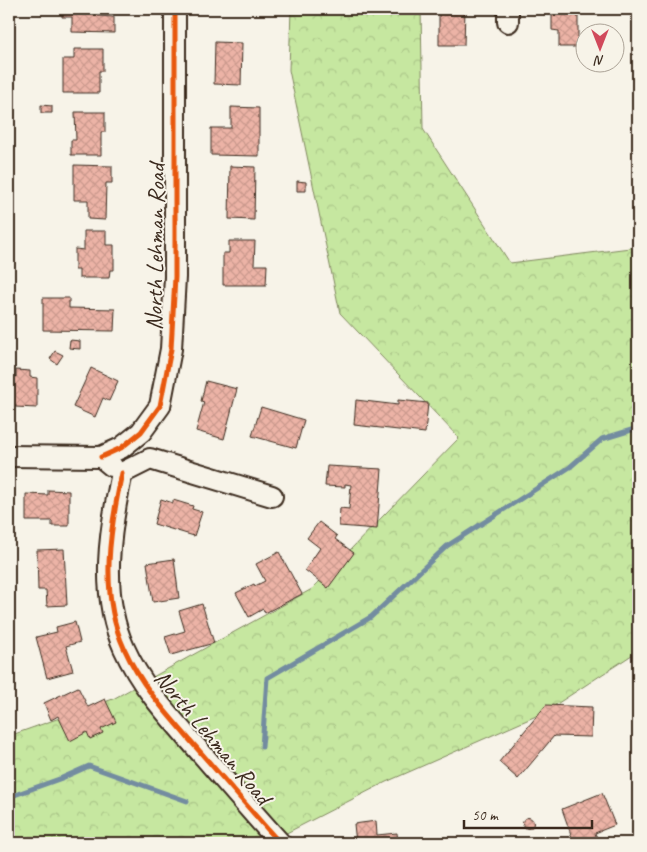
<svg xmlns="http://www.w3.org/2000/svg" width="647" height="852" font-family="Caveat,sans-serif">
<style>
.forest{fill:url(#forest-crowns);stroke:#80885f}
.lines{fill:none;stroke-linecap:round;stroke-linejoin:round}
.stream{stroke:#738ca0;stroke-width:5}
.building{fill:url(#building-cross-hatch);stroke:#3b2a1e}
.minor-casing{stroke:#3b2a1e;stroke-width:24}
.minor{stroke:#f7f3e8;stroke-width:20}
.cycleway-casing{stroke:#f7f3e8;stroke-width:8}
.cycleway{stroke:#e8590c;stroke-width:5}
.labels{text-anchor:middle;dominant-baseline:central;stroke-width:4;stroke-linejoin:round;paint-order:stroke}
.street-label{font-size:24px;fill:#3b2a1e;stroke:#f7f3e8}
</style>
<defs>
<pattern id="forest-crowns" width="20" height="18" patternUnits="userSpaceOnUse" patternTransform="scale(1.25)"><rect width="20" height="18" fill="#c6e7a0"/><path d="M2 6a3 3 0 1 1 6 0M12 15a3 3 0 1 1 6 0" fill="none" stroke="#abc689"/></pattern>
<pattern id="building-cross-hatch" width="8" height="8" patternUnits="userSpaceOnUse" patternTransform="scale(1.25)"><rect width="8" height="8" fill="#ecb3a6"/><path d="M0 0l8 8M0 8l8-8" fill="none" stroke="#cb9a8e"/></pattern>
</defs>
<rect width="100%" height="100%" fill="#f7f3e8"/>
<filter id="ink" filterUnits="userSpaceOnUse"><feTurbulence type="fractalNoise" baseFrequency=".02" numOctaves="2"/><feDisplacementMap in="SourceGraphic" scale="10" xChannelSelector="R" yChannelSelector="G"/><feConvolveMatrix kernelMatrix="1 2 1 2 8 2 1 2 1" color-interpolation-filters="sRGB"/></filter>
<g filter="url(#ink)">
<polygon class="forest" points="291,9 421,9 423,129 510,263 638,247 638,651 543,713 386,782 267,843 9,843 9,736 113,699 312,589 459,438 340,313 289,70"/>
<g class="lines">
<g class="stream">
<polyline points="262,747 267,678 371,617 447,546 570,467 602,439 638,428"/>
<polyline points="9,797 62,778 89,766 187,801"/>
</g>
</g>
<g class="building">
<polygon points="62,9 98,9 98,16 114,17 114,33 72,32 72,17 62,17"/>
<polygon points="439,9 465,9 464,45 439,45"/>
<polygon points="552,9 578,9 578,47 559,47 559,31 552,30"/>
<polygon points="215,42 242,43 241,85 214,84"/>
<polygon points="74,49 103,49 103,71 99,71 99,93 63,93 63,59 74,59"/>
<polygon points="41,105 52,106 52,113 41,113"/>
<polygon points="231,107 259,108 259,156 211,155 211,128 231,128"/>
<polygon points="75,112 105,112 105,132 101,132 101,155 71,155 71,140 76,140"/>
<polygon points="74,165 112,166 112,183 106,183 105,220 88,219 88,200 74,200"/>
<polygon points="230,166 255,167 254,220 229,219"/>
<polygon points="297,181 306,182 306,191 297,191"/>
<polygon points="84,231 106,231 106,245 114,245 114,270 110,270 109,278 79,278 79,270 75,270 75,249 84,250"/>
<polygon points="229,241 255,241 254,265 267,265 266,285 223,285 223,253 229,253"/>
<polygon points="43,298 69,298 69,308 115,309 114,331 43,330"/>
<polygon points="70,340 80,341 80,349 69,348"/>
<polygon points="55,351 63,355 57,364 50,359"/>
<polygon points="91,368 118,381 109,401 103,398 95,417 73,407"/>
<polygon points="16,370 30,371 30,377 37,378 37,408 15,407 16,405 9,405 9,377 16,377"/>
<polygon points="206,381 237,389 224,439 196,431 204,402 201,401"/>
<polygon points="356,400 398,405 398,400 428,403 425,433 354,425"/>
<polygon points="261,407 304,420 296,448 252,436"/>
<polygon points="327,466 382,469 377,529 339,526 340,508 349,509 351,485 345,484 345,487 325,486"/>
<polygon points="48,490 69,491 69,526 52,526 52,521 26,521 26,494 48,495"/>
<polygon points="161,499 173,503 173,500 193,506 192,509 202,512 194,536 154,524"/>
<polygon points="319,522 337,536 335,539 354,553 328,588 305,570 320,548 307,538"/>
<polygon points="64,549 67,605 47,606 46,590 38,590 37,550"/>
<polygon points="279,552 302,594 265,613 263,609 249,617 236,593 254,584 255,586 265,581 256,564"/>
<polygon points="174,559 179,598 153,602 147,563"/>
<polygon points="202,604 214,643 171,655 165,637 185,631 179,611"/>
<polygon points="75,622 80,642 66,646 73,671 47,678 36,637 57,632 56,627"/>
<polygon points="78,687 88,707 105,699 116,722 101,729 103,733 90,739 87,732 70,741 58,716 51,720 44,703"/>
<polygon points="546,705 592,707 591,737 554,736 518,779 499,762"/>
<polygon points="602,793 615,825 595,833 599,843 574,843 562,809"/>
<circle cx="528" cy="823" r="5.5"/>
<polygon points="376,821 377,835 397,833 398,843 356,843 354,824"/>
</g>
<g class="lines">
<g class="minor-casing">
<g id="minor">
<polyline points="508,22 508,9"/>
<polyline points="9,456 101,457 112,466"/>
<polyline points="101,457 121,448 141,432 160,406 171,349 175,277 175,9"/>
<path d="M122,473C110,529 99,593 124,648C141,686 168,715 195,746C223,778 251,811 280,843"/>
<polyline points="122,473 150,459 272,496"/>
</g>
</g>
<use href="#minor" class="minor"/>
<g class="cycleway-casing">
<g id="cycleway">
<polyline points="101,457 121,448 141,432 160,406 171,349 175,277 175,9"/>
<path d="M122,473C110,529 99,593 124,648C141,686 168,715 195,746C223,778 251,811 280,843"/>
</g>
</g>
<use href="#cycleway" class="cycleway"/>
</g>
</g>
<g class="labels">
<g class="street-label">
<text transform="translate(155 247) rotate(-89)">North Lehman Road</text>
<text transform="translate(213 737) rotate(50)">North Lehman Road</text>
</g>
</g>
<rect width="647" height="852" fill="none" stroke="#f7f3e8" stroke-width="30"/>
<rect x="15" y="15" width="617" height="822" fill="none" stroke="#3b2a1e" stroke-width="2" filter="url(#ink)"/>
<g transform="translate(600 48) rotate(180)"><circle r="24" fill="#f7f3e8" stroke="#aca397"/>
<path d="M0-4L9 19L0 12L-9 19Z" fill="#d1495b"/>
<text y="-8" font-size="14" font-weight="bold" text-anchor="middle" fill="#3b2a1e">N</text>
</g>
<path d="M464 820v8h128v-8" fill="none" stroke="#3b2a1e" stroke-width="2.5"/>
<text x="472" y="820" font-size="15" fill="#3b2a1e" stroke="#f7f3e8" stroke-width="4" paint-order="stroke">50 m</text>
</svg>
